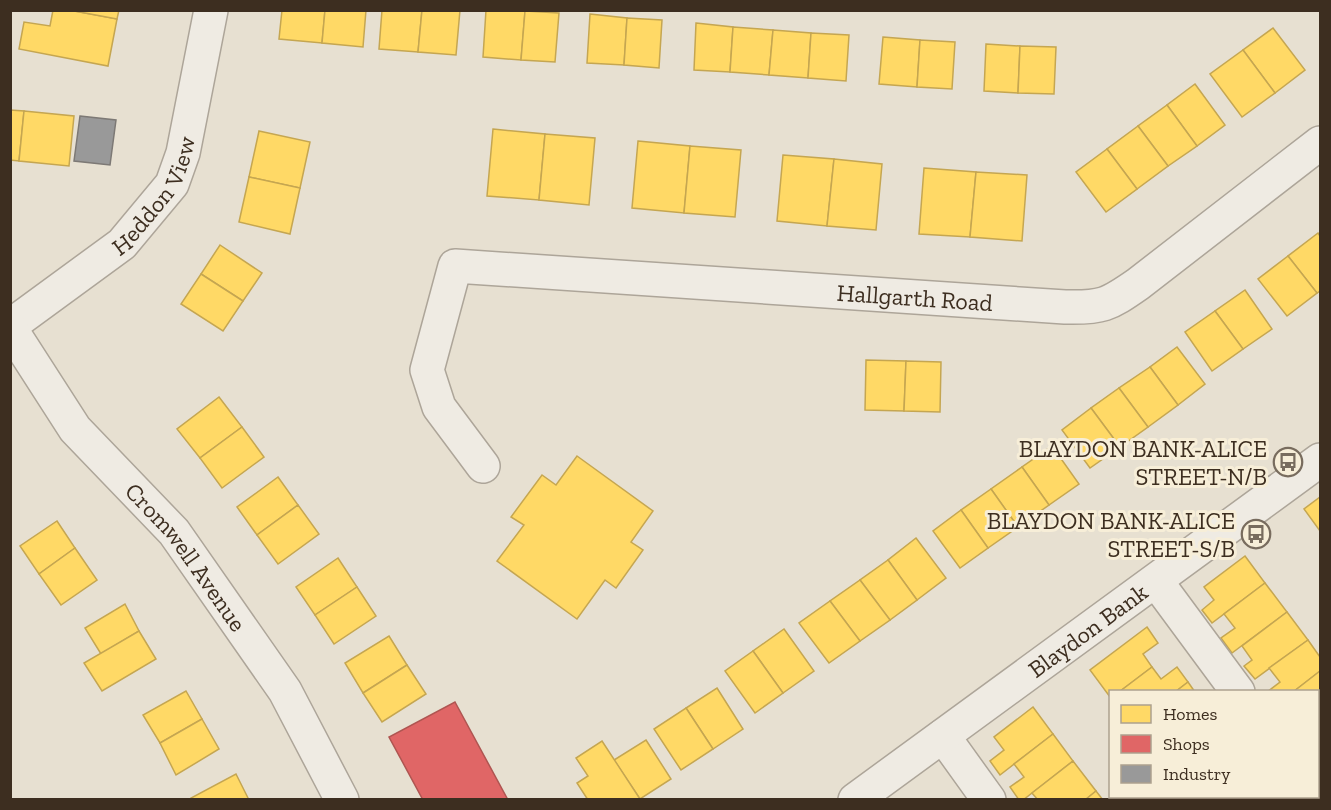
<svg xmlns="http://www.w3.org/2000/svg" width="1331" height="810" font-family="'Zilla Slab',serif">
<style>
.homes{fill:#ffd966;stroke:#c5a651;stroke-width:1.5}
.shops{fill:#e06666;stroke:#af5551;stroke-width:1.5}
.industry{fill:#999;stroke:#7d7975;stroke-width:1.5}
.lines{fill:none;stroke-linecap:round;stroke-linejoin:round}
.minor-casing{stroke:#ada599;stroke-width:36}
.minor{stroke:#efebe3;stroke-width:33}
.labels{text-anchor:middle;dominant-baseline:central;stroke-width:6;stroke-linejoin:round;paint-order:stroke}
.street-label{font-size:24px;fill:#3d2e20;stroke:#f7eed8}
.poi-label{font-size:24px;fill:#3d2e20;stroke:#f7eed8;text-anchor:end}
</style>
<rect width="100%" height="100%" fill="#e7e0d1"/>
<g class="homes">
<polygon points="53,10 69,10 117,19 108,66 19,49 24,22 50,26"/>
<polygon points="69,10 119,10 117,19"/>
<polygon points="282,10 325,10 322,43 279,39"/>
<polygon points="325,10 366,10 363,47 322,43"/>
<polygon points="382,10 422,10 418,52 379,49"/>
<polygon points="422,10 460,10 456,55 418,52"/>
<polygon points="486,10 525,11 521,60 483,57"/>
<polygon points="525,11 559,13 555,62 521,60"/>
<polygon points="590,14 627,18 624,65 587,63"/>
<polygon points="627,18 662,20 659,68 624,65"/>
<polygon points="696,23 733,27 730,72 694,70"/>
<polygon points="733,27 773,30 769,75 730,72"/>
<polygon points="1273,28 1305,70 1275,93 1243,50"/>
<polygon points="773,30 811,33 808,78 769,75"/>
<polygon points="811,33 849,35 846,81 808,78"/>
<polygon points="883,37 920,40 917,87 879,84"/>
<polygon points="920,40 955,42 952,89 917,87"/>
<polygon points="986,44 1020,46 1018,93 984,91"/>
<polygon points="1020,46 1056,47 1054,94 1018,93"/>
<polygon points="1243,50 1275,93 1242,117 1210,74"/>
<polygon points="1195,84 1225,125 1197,146 1167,105"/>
<polygon points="1167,105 1197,146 1168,166 1138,126"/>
<polygon points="10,110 24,111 19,161 10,160"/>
<polygon points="24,111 74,116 69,166 19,161"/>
<polygon points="1138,126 1168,166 1137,189 1107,149"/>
<polygon points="493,129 545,134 539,200 487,196"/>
<polygon points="259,131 310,142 300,188 249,177"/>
<polygon points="545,134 595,138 589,205 539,200"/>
<polygon points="638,141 690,146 684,213 632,208"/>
<polygon points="690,146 741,150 735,217 684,213"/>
<polygon points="1107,149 1137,189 1106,212 1076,172"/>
<polygon points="783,155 834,159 827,226 777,221"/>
<polygon points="834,159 882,164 876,230 827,226"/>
<polygon points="924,168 976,172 970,237 919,234"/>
<polygon points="976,172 1027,175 1022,241 970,237"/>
<polygon points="249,177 300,188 290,234 239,222"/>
<polygon points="1318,233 1320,236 1320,291 1317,293 1288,256"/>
<polygon points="220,245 262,273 243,301 201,274"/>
<polygon points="1288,256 1317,293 1287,316 1258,279"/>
<polygon points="201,274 243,301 223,331 181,304"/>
<polygon points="1245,290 1272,329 1243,349 1215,311"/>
<polygon points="1215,311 1243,349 1212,371 1185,332"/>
<polygon points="1177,347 1205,384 1178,405 1150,367"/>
<polygon points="866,360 906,361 904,411 865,410"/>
<polygon points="906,361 941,362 940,412 904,411"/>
<polygon points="1150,367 1178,405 1148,427 1119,388"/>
<polygon points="1119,388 1148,427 1120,447 1091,408"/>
<polygon points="219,397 242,427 200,458 177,429"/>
<polygon points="1091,408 1120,447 1090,468 1062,430"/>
<polygon points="242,427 264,457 222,488 200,458"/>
<polygon points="1052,446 1079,484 1049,505 1022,467"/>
<polygon points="577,456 653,511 631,542 643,550 616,588 605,580 577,619 497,561 524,525 511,517 542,475 556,485"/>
<polygon points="1022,467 1049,505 1018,527 991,489"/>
<polygon points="278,477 298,505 257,535 237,507"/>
<polygon points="991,489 1018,527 988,548 961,510"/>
<polygon points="1320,497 1320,531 1304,509"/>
<polygon points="298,505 319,534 278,564 257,535"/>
<polygon points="961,510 988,548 960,568 933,531"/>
<polygon points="57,521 75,548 39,574 20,546"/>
<polygon points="916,538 946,578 917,600 888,560"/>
<polygon points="75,548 97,580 61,605 39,574"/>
<polygon points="1245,556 1265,583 1212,623 1202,610 1214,600 1204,587"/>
<polygon points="338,558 357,587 315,615 296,587"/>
<polygon points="888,560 917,600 890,620 860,580"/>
<polygon points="860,580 890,620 860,641 830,601"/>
<polygon points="1265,583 1287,612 1232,653 1221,638 1235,628 1224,614"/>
<polygon points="357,587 376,616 334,644 315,615"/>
<polygon points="830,601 860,641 829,663 799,623"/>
<polygon points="125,604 139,631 101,654 85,628"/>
<polygon points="1287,612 1308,640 1255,679 1244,666 1252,660 1242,646"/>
<polygon points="1147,627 1158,643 1143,654 1152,667 1119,692 1110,692 1110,697 1090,670"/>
<polygon points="784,629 814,671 783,693 753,651"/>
<polygon points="139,631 156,659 102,691 84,663"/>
<polygon points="389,636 407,665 363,693 345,663"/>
<polygon points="1308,640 1320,657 1320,671 1293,692 1267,692 1280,682 1269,668"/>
<polygon points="753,651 783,693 755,713 725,671"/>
<polygon points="407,665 426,694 382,722 363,693"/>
<polygon points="1152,667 1161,679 1177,667 1188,682 1175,692 1119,692"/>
<polygon points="1320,671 1320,714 1318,716 1318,692 1293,692"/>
<polygon points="1188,682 1195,692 1175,692"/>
<polygon points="717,688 743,729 713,749 686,708"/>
<polygon points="186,691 202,719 160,743 143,715"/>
<polygon points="1033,707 1053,734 1000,775 990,761 1004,750 994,737"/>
<polygon points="686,708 713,749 681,770 654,729"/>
<polygon points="1320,714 1320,740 1318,742 1318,716"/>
<polygon points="202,719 219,749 176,775 160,743"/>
<polygon points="1053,734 1073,761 1023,800 1019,800 1010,787 1024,777 1014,764"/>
<polygon points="646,740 671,779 640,799 614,760"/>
<polygon points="602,741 640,799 638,800 588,800 577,783 588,776 576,758"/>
<polygon points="1073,761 1096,791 1085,800 1038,800 1032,793"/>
<polygon points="236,774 249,800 192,800 191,798"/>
<polygon points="1096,791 1103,800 1085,800"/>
<polygon points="1184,796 1212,796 1208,800 1186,800"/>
<polygon points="1212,796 1257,796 1259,800 1208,800"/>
</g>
<polygon class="shops" points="455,702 508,800 423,800 389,737"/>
<polygon class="industry" points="80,116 116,120 110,165 74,161"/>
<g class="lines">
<g class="minor-casing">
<g id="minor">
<path id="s1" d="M10,326L122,244L172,184L183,153L211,10"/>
<path id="s2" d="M10,328L75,429L174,532L285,691L342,800"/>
<path id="s3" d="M483,466L439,407L427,370L455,266L1065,307C1102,308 1108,305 1138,284L1320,143"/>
<polyline points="1156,581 1238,692"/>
<polyline points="943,736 989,800"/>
<polyline points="1315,796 1318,800"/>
<path id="s4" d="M855,800L1320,460"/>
</g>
</g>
<use href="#minor" class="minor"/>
</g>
<defs>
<g id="bus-ring" transform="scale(1.5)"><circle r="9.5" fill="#f7eed8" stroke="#786c5e" stroke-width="1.5"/><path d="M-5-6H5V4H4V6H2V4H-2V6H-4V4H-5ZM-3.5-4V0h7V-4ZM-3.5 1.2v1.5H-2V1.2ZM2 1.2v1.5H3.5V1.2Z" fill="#786c5e"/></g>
</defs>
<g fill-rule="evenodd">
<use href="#bus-ring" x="1288" y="462"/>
<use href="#bus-ring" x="1256" y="534"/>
</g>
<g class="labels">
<g class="street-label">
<text stroke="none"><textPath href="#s1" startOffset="198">Heddon View</textPath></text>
<text stroke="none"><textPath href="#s3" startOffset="681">Hallgarth Road</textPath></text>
<text stroke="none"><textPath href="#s2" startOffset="290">Cromwell Avenue</textPath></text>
<text stroke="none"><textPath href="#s4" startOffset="288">Blaydon Bank</textPath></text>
</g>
<g class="poi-label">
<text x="1267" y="448">BLAYDON BANK-ALICE<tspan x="1267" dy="28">STREET-N/B</tspan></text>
<text x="1235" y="520">BLAYDON BANK-ALICE<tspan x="1235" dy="28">STREET-S/B</tspan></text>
</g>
</g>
<rect width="1331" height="810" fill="none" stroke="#3d2e20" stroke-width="24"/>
<rect x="1109" y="690" width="210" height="108" fill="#f7eed8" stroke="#ada18e" stroke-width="1.5"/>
<rect x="1121" y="705" width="30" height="18" fill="#ffd966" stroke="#ada18e" stroke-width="1.5"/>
<text x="1163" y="720" font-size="18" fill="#3d2e20">Homes</text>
<rect x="1121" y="735" width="30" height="18" fill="#e06666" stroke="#ada18e" stroke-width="1.5"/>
<text x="1163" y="750" font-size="18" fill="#3d2e20">Shops</text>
<rect x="1121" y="765" width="30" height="18" fill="#999999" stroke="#ada18e" stroke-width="1.5"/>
<text x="1163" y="780" font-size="18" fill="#3d2e20">Industry</text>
</svg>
